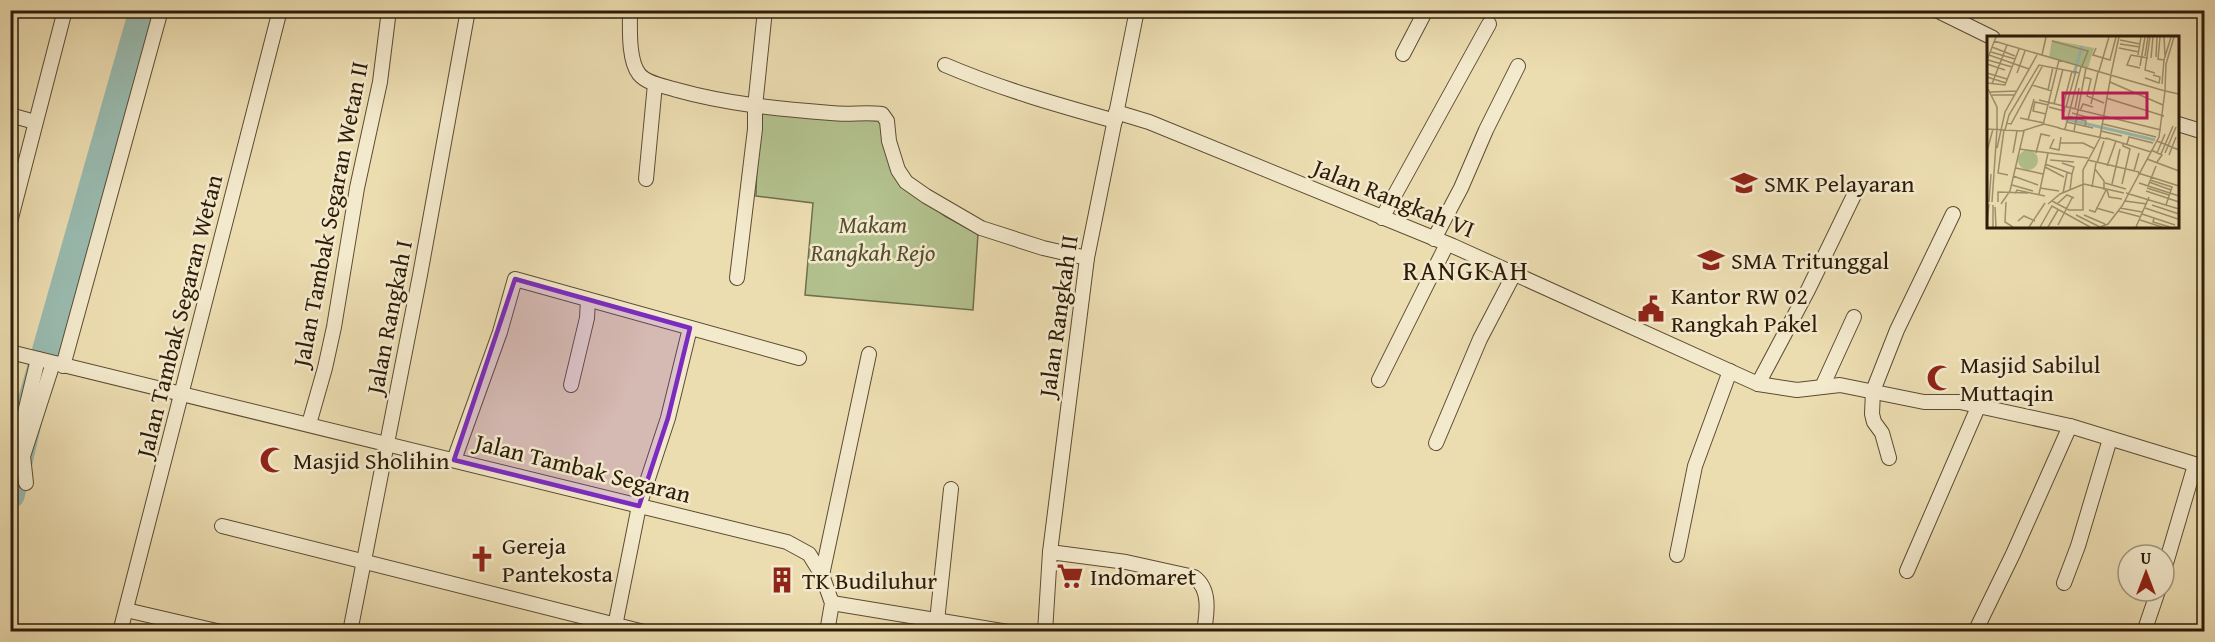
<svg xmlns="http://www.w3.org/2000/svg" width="2215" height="642" font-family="'Gentium Book Plus',serif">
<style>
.green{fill:#b3c28f;stroke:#706f4c;stroke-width:1.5}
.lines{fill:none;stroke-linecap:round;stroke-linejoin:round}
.river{stroke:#99bbb0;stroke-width:30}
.street-casing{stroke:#5c4c33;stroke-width:16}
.street{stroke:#f3e9cc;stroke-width:14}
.marked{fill:#7b2cbf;fill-opacity:0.2;stroke:#7b2cbf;stroke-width:4.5;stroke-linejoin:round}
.labels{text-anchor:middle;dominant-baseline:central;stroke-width:5;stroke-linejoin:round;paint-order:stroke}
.poi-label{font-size:24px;fill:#2c1c09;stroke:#f3e9cc;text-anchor:start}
.street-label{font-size:24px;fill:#2c1c09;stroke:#f3e9cc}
.park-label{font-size:24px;font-style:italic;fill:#544e31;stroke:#f3e9cc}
.quarter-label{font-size:27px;letter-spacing:1.5px;fill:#2c1c09;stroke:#f3e9cc}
.inset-river{fill:none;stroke:#99bbb0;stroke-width:3}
.inset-road{fill:none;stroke:#9f906e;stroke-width:1.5}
.view{fill:#c2185b;fill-opacity:0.15;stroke:#c2185b;stroke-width:3}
.inset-edge{fill:none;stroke:#2c1c09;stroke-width:3}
</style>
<rect width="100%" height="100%" fill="#ecddb1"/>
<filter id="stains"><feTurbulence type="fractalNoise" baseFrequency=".00333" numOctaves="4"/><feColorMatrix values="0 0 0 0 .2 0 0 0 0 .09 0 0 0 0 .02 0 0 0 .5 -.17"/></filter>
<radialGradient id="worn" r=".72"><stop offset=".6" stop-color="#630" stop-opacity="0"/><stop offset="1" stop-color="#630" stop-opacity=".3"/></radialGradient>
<polygon class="green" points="758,113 881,121 907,186 945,216 978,234 973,310 805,295 813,203 756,196"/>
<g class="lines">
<polyline class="river" points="10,494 27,421 144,10"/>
<g class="street-casing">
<g id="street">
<path d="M630,10C630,27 628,60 639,74C647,84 665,86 677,90C727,104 779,109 831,113C848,115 865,112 882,114L887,121L889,141L898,170L906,182L926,196L981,228L1043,248L1087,258"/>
<polyline points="1936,10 1993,38"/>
<polyline points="1403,54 1426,10"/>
<path d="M945,65C1001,89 1058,105 1115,121"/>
<polyline points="1116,112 1149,122 1453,246 1758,384 1797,390 1840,385 1924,402 1960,402 2070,426 2204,467"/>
<polyline points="10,115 35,122"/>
<polyline points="2178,124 2204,132"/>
<polyline points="646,179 655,84"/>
<polyline points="1382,218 1489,24"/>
<polyline points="10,222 65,10"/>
<polyline points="1434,239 1461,188 1486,130 1518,66"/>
<polyline points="737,278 755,129 755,107 765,10"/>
<polyline points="10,352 787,542 809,554 822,575 832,603 827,632"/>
<polyline points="63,366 161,10"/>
<polyline points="1379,380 1447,244"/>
<polyline points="1758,384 1808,290 1856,191"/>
<polyline points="571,385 587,318 588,300"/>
<polyline points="1822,387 1854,317"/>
<polyline points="309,424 325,368 334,327 357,188 380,82 389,10"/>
<polyline points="1436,443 1480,339 1514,274"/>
<polyline points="10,457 14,458 38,359"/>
<polyline points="1889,458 1882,433 1874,422 1872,414 1873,391 1897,330 1953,214"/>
<polyline points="454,460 500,332 515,279 799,358"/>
<polyline points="26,483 23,456 53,363"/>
<polyline points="222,526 644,632"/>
<path d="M1050,552L1126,562L1194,577C1211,589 1207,613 1204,632"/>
<polyline points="1677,555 1695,466 1730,371"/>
<polyline points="2164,570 2195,465"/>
<polyline points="1907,571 1979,405"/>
<polyline points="822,575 869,354"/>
<polyline points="2064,583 2078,546 2110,439"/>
<polyline points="832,603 1008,632"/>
<polyline points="126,610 221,632"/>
<polyline points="937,621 951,489"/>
<polyline points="614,631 639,506 668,418 690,328"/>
<polyline points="120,632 280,10"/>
<polyline points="350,632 420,275 468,10"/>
<polyline points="1045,632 1050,552 1087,258 1137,10"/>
<polyline points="1975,632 2013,554 2070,426"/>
<polyline points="2144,632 2158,591"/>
</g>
</g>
<use href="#street" class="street"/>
</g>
<path class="marked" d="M515,279L690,328L668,418L639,506L454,460Z"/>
<defs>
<g id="school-bare" transform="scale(2.07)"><path d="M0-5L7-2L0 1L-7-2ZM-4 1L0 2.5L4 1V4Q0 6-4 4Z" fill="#8f2418" stroke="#f3e9cc" stroke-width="2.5" paint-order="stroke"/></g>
<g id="civic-bare" transform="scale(2.07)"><path d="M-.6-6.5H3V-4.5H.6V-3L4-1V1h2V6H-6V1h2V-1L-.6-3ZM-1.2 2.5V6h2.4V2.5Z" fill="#8f2418" stroke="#f3e9cc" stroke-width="2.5" paint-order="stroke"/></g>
<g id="mosque-bare" transform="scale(2.07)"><path d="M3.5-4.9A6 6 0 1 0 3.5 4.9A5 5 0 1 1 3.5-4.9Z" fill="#8f2418" stroke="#f3e9cc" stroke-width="2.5" paint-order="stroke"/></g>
<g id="church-bare" transform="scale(2.07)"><path d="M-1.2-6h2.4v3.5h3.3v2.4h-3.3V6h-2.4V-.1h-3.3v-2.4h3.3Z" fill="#8f2418" stroke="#f3e9cc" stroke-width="2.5" paint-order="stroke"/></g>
<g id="supermarket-bare" transform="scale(2.07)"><path d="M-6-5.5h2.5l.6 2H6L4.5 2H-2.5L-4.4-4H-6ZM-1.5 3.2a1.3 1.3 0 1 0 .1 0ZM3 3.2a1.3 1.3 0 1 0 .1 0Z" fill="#8f2418" stroke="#f3e9cc" stroke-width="2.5" paint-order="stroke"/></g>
<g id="building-bare" transform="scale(2.07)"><path d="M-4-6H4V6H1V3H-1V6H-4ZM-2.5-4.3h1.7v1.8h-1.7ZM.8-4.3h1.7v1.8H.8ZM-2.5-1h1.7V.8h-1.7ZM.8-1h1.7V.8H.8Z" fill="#8f2418" stroke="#f3e9cc" stroke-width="2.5" paint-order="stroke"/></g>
</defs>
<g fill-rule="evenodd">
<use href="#school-bare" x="1744" y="183"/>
<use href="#school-bare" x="1711" y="260"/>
<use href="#civic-bare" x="1651" y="309"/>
<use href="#mosque-bare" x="1940" y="378"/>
<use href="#mosque-bare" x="273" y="460"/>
<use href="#church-bare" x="482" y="559"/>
<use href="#supermarket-bare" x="1070" y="576"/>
<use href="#building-bare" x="782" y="580"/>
</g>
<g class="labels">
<g class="poi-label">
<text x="1764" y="183">SMK Pelayaran</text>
<text x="1731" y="260">SMA Tritunggal</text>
<text x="1671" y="295">Kantor RW 02<tspan x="1671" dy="28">Rangkah Pakel</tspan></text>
<text x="1960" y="364">Masjid Sabilul<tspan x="1960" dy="28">Muttaqin</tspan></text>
<text x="293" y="460">Masjid Sholihin</text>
<text x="502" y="545">Gereja<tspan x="502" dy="28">Pantekosta</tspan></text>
<text x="1090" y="576">Indomaret</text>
<text x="802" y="580">TK Budiluhur</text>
</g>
<g class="street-label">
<text transform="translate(1394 198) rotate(22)">Jalan Rangkah VI</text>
<text transform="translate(330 214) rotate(-79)">Jalan Tambak Segaran Wetan II</text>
<text transform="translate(179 316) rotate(-76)">Jalan Tambak Segaran Wetan</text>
<text transform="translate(1058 316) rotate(-82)">Jalan Rangkah II</text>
<text transform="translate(389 317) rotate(-79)">Jalan Rangkah I</text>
<text transform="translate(583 468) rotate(14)">Jalan Tambak Segaran</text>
</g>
<g class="park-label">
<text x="873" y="224">Makam<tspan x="873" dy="28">Rangkah Rejo</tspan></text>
</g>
<g class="quarter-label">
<text x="1466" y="270">RANGKAH</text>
</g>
</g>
<g transform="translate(1987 36)">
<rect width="192" height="192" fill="#ecddb1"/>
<path d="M65,4L107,12L101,32L62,21ZM31 124a10 10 0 1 1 20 0a10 10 0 1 1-20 0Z" fill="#b3c28f"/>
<path class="inset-river" d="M87,38L95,10M75,82L168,104"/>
<path class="inset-road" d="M163,1L158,34L168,37M173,1L171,23L177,24M177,1L178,20M133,4L153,8M7,5L178,55L179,28L187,1M65,5L101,15L95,30M133,8L153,11M5,11L28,20M109,12L106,19L123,24L129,1M132,12L152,16M4,16L28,23M2,19L42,33M55,19L59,1M151,19L154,1M158,20L161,1M169,21L170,1M164,22L166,1M0,24L9,1M1,24L25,31M0,28L18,34M153,30L158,1M153,32L140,29L144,19L161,22M112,35L122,1M0,37L20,43M30,37L38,15M124,38L132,1M0,41L19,47M97,41L104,43L100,60L117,67M158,42L172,47L173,41L166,39M123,46L176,69M0,47L18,49L32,13M5,48L20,9M175,48L177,24L184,1M45,49L65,55M1,53L10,71V93M61,54L66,31M3,56L30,55M5,59H28M119,62L177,80M52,64L174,94M67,68L76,33M104,68L111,36M76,70L85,35M62,71L77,75L78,71M79,71L89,35M88,73L92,52M93,75L96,68L106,71M85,77L107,83M59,78L46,75L48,66L61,69M81,80L99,85L98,91M33,82L57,87M41,84L47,63M80,86L106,92M19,87L24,88L56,29M116,88L169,101M56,89L72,24M71,92L120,103M0,93L35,95L57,88L73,92M78,93L94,31M17,94L11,137L21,139M18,94L22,79L52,29L93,37M87,95L99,32M114,95L135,100M113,101L124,39M119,102L164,116M67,103L63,112L72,114L74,101M170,105L192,114M73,107H96L108,113M140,108L142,101L166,107M10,112L18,76L50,19M32,113L101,122M164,114L175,119L170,126M0,115L6,93M26,117L30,95M49,117L54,98L63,100M170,117L178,98M178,117L189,91M174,118L186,90M182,119L189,101M160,123L192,135M63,124L87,126M101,124L152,136M75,127L87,131L85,138M110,127L117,105M58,128L85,138L83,154M120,130L129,105M58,131L77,141M29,132L56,138M108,133L117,145V154M147,135L152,117M151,137L192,150M26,140L51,149M163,144L185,151L179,169M162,146L184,154M118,147L139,153M152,147L192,160M97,148L137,157M125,148L133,113M135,148L143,113L136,110V107M25,149L46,155M161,150L169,130M105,151L109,127M53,152L72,155M160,152L182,159M120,154L122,161L135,163M159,155L192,166M76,157L80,137M139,157L192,173M28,158L30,154L58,160M52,158L61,117M65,165L82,174H96V134L113,102M138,165L160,168M2,166L4,138M5,166L10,93M11,166V156L41,157M19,166L18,186L26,191M14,168L23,155L37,95M61,168L73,158L97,148M70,168L80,159L87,162M165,169L192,178M8,171L9,191M109,172L127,177M133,172L155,176M158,172L191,183M102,174L108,176L119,154M131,175L154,181M155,178L188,189M89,179L113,191M97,179L118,188M167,182L166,186L183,191M153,184L175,191M31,185L37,180L48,185M0,187L2,168M71,189L85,162M6,191V169M42,191L58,167M53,191L65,170L103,191M61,191L71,174M113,191L121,188L135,170L172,101L178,55L192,58M149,191L162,161"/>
<path class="view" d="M76,57H160V82H76Z"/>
<rect width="192" height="192" class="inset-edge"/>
</g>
<rect width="2215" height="642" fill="none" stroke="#ecddb1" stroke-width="36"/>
<rect x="12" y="12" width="2191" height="618" fill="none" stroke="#2c1c09" stroke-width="3"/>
<rect x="18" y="18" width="2179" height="606" fill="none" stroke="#2c1c09" stroke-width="1.5"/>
<g transform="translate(2146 573)"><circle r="28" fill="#f3e9cc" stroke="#a3977e" stroke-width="1.5"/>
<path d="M0-4.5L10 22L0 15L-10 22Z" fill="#8f2418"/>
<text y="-9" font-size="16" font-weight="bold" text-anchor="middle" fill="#2c1c09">U</text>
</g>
<rect width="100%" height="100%" filter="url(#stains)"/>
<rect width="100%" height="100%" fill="url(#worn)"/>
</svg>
